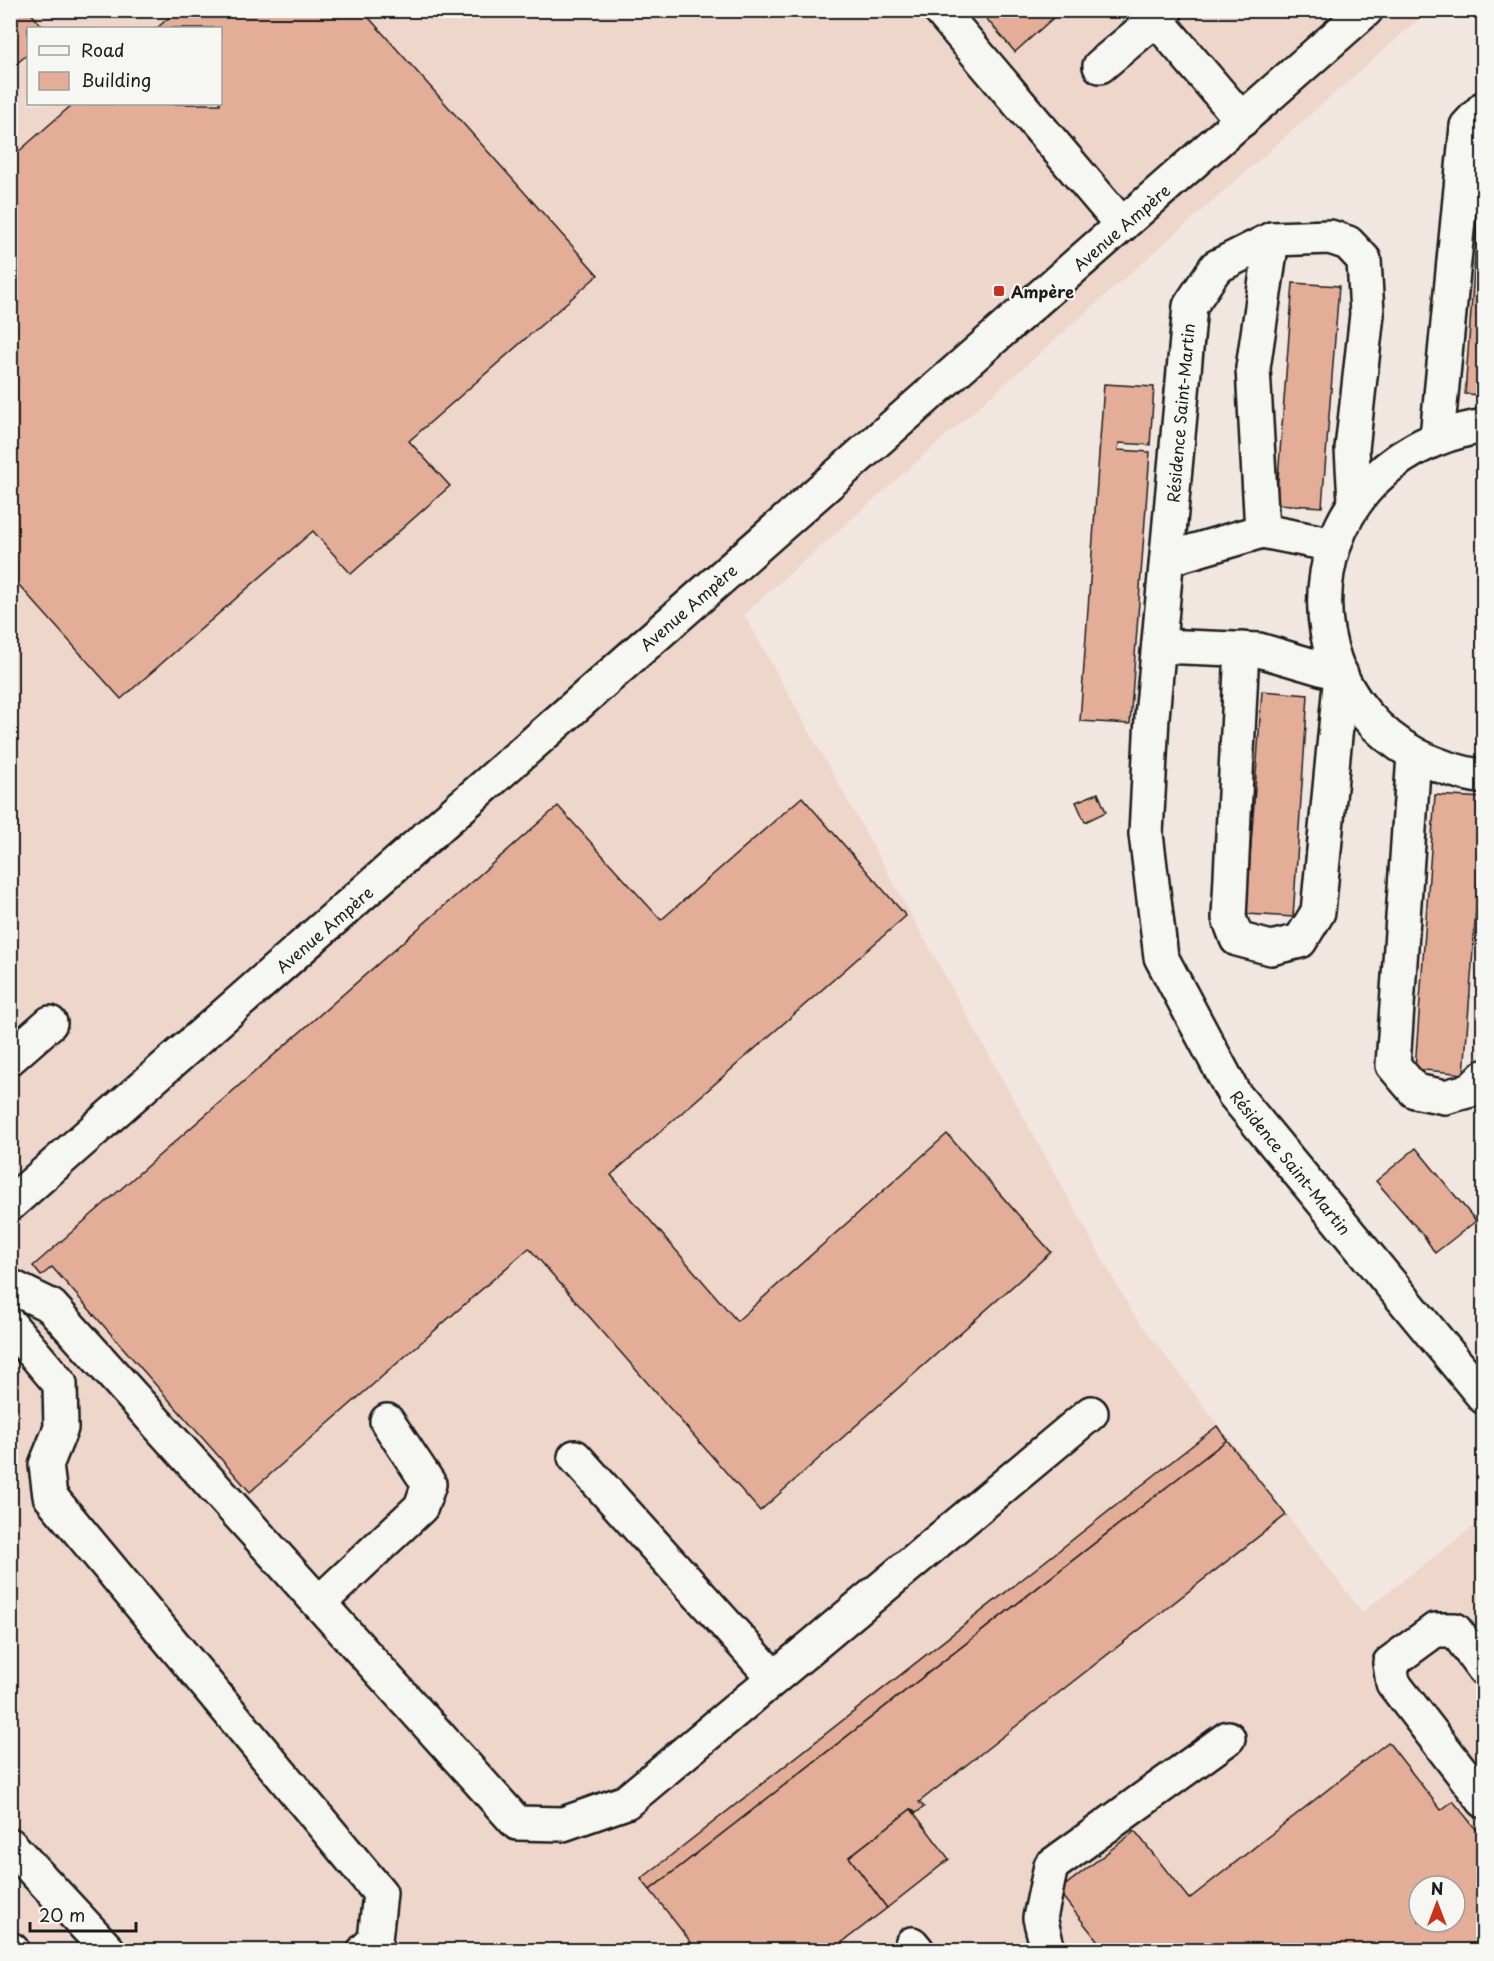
<svg xmlns="http://www.w3.org/2000/svg" width="1494" height="1961" font-family="'Playpen Sans',sans-serif">
<style>
.built{fill:#eed6ca;fill-rule:evenodd}
.building{fill:#e3ad98;stroke:#1c1c1c;stroke-width:1.5;fill-rule:evenodd}
.lines{fill:none;stroke-linecap:round;stroke-linejoin:round}
.minor-casing{stroke:#1c1c1c;stroke-width:38}
.minor{stroke:#f6f6f2;stroke-width:33}
.poi-dot{fill:#c8321e;stroke:#f6f6f2;stroke-width:2}
.labels{text-anchor:middle;dominant-baseline:central;stroke-width:4.5;stroke-linejoin:round;paint-order:stroke}
.street-label{font-size:16px;fill:#1c1c1c;stroke:#f6f6f2}
.poi-label{font-size:16px;font-weight:bold;fill:#1c1c1c;stroke:#f6f6f2;text-anchor:start}
</style>
<rect width="100%" height="100%" fill="#f2e7e0"/>
<filter id="ink" filterUnits="userSpaceOnUse"><feTurbulence type="fractalNoise" baseFrequency=".0167" numOctaves="2"/><feDisplacementMap in="SourceGraphic" scale="12" xChannelSelector="R" yChannelSelector="G"/><feConvolveMatrix kernelMatrix="1 2 1 2 8 2 1 2 1" color-interpolation-filters="sRGB"/></filter>
<g filter="url(#ink)">
<path class="built" d="M11,11H1428L744,614L1132,1312L1362,1612L1483,1519V1950H11ZM28,28H220V104H28ZM1419,1886H1455V1922H1419Z"/>
<g class="building">
<polygon points="10,10 28,10 44,28 28,28 28,54 10,69"/>
<polygon points="178,10 362,10 598,275 409,441 450,486 351,574 313,531 121,699 10,575 10,159 73,104 220,104 220,28 157,28"/>
<polygon points="979,10 1062,10 1015,52"/>
<polygon points="1484,130 1484,395 1465,394"/>
<polygon points="1293,283 1339,286 1322,507 1276,504"/>
<polygon points="1104,384 1154,387 1150,445 1119,443 1118,450 1150,452 1130,724 1080,721"/>
<polygon points="1262,691 1308,695 1293,917 1246,914"/>
<polygon points="1098,793 1106,812 1085,822 1076,802"/>
<polygon points="1435,795 1484,798 1464,1074 1415,1069"/>
<polygon points="802,797 906,916 611,1175 737,1321 947,1134 1051,1252 760,1511 529,1248 250,1492 52,1267 41,1276 33,1266 558,806 661,920"/>
<polygon points="1416,1148 1476,1221 1435,1253 1424,1236 1376,1181"/>
<polygon points="1217,1426 1227,1440 650,1890 641,1879"/>
<polygon points="1227,1440 1286,1515 919,1802 924,1807 916,1813 911,1809 849,1857 887,1908 832,1950 697,1950 650,1890"/>
<path d="M1388,1742L1441,1810L1453,1801L1484,1839V1946L1478,1950H1105L1058,1891L1135,1831L1189,1899ZM1419,1886H1455V1922H1419Z"/>
<polygon points="911,1809 949,1859 887,1908 849,1857"/>
</g>
<g class="lines">
<g class="minor-casing">
<g id="minor">
<polyline points="940,10 1122,225"/>
<polyline points="1166,10 1156,19 1242,120"/>
<polyline points="1100,66 1156,19"/>
<path d="M1484,426C1271,461 1272,744 1484,777"/>
<polyline points="1437,437 1467,126 1484,108"/>
<polyline points="1355,501 1352,449 1367,314 1364,260 1348,243 1330,237 1272,239 1216,267 1190,306 1152,717 1146,834 1161,957 1234,1094 1484,1397"/>
<polyline points="1262,531 1253,368 1272,239"/>
<polyline points="1167,559 1262,531 1334,545"/>
<polyline points="1159,646 1259,650 1341,674 1318,912 1300,941 1271,948 1237,939 1229,918 1242,649"/>
<polyline points="1414,755 1393,1065 1415,1091 1445,1097 1471,1090 1484,1077"/>
<polyline points="10,1058 50,1023"/>
<polyline points="10,1204 1366,10"/>
<polyline points="10,1286 51,1306 517,1823 563,1824 626,1802 1091,1413"/>
<polyline points="10,1325 60,1384 61,1428 46,1465 50,1496 380,1893 375,1940 365,1950"/>
<polyline points="575,1457 774,1678"/>
<polyline points="319,1603 421,1507 429,1484 387,1421"/>
<polyline points="1484,1669 1455,1630 1435,1630 1390,1663 1393,1683 1484,1801"/>
<polyline points="10,1845 108,1950"/>
<polyline points="912,1944 917,1950"/>
<polyline points="10,1949 12,1950"/>
<polyline points="1048,1950 1040,1918 1051,1866 1228,1738"/>
</g>
</g>
<use href="#minor" class="minor"/>
</g>
</g>
<rect class="poi-dot" x="993" y="285" width="12" height="12" rx="3"/>
<g class="labels">
<g class="street-label">
<text transform="translate(1121 227) rotate(-41)">Avenue Ampère</text>
<text transform="translate(1180 413) rotate(-85)">Résidence Saint-Martin</text>
<text transform="translate(688 607) rotate(-41)">Avenue Ampère</text>
<text transform="translate(324 929) rotate(-41)">Avenue Ampère</text>
<text transform="translate(1291 1162) rotate(51)">Résidence Saint-Martin</text>
</g>
<g class="poi-label">
<text x="1011" y="291">Ampère</text>
</g>
</g>
<rect width="1494" height="1961" fill="none" stroke="#f6f6f2" stroke-width="36"/>
<rect x="18" y="18" width="1458" height="1925" fill="none" stroke="#1c1c1c" stroke-width="2" filter="url(#ink)"/>
<rect x="27" y="27" width="195" height="78" fill="#f6f6f2" stroke="#9f9f9c" stroke-width="1.5"/>
<rect x="39" y="46" width="30" height="9" fill="#f6f6f2" stroke="#9f9f9c" stroke-width="1.5"/>
<text x="81" y="57" font-size="18" fill="#1c1c1c">Road</text>
<rect x="39" y="72" width="30" height="18" fill="#e3ad98" stroke="#9f9f9c" stroke-width="1.5"/>
<text x="81" y="87" font-size="18" fill="#1c1c1c">Building</text>
<g transform="translate(1437 1904)"><circle r="28" fill="#f6f6f2" stroke="#9f9f9c" stroke-width="1.5"/>
<path d="M0-4.5L10 22L0 15L-10 22Z" fill="#c8321e"/>
<text y="-9" font-size="16" font-weight="bold" text-anchor="middle" fill="#1c1c1c">N</text>
</g>
<path d="M30 1922v9h106v-9" fill="none" stroke="#1c1c1c" stroke-width="3"/>
<text x="39" y="1922" font-size="18" fill="#1c1c1c" stroke="#f6f6f2" stroke-width="4.5" paint-order="stroke">20 m</text>
</svg>
